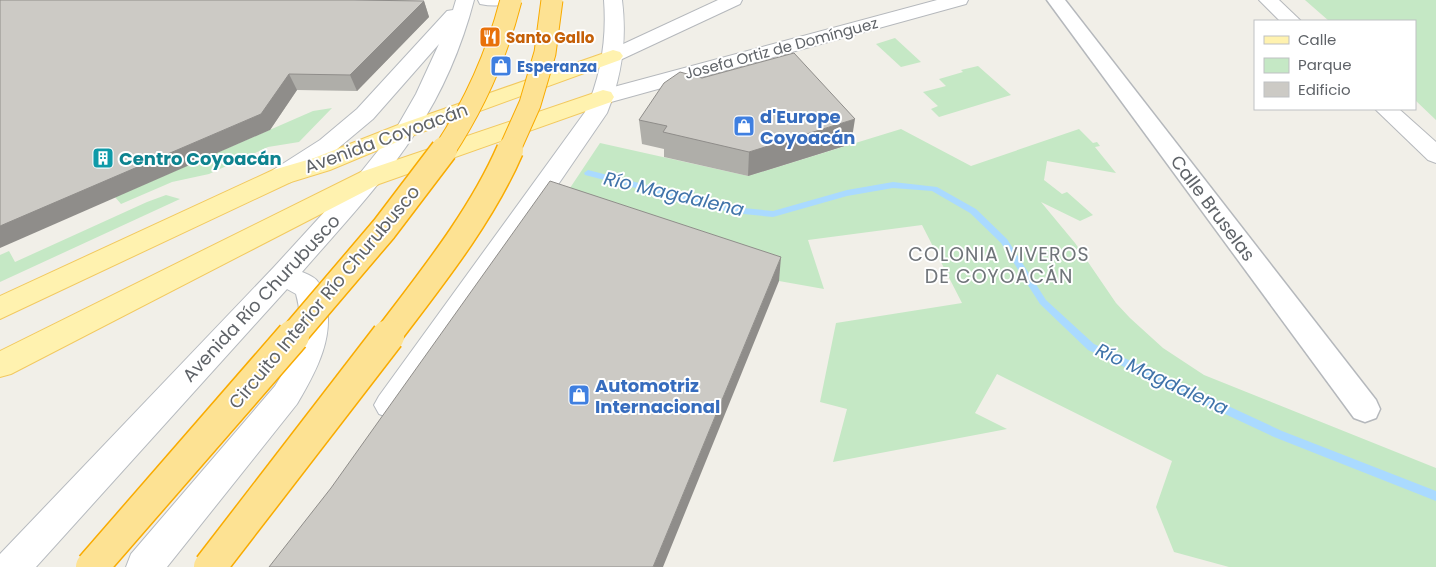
<svg xmlns="http://www.w3.org/2000/svg" width="1436" height="567" font-family="Poppins,sans-serif">
<style>
.green{fill:#c5e8c5}
.lines{fill:none;stroke-linecap:round;stroke-linejoin:round}
.stream{fill:#aadaff;fill-rule:evenodd}
.minor-casing{stroke:#b5b8bc;stroke-width:3}
.tertiary-casing{stroke:#b5b8bc;stroke-width:2}
.secondary-casing{stroke:#b6babf;stroke-width:2}
.primary-casing{stroke:#f2c960;stroke-width:2}
.minor{fill:#fff;fill-rule:evenodd}
.tertiary{fill:#fff;fill-rule:evenodd}
.secondary{fill:#fff;fill-rule:evenodd}
.primary{fill:#fff2af;fill-rule:evenodd}
.motorway-bridge-far2-casing{stroke:#f9ab00;stroke-width:23;stroke-linecap:butt}
.motorway-bridge-far1-casing{stroke:#f9ab00;stroke-width:29;stroke-linecap:butt}
.motorway-bridge-casing{stroke:#f9ab00;stroke-width:35;stroke-linecap:butt}
.motorway-bridge-far2{stroke:#fde293;stroke-width:21}
.motorway-bridge-far1{stroke:#fde293;stroke-width:26}
.motorway-bridge{stroke:#fde293;stroke-width:32}
.wall{fill:#afaea9}
.shaded-wall{fill:#8f8d8a}
.building{fill:#cccac5;stroke:#8f8d8a}
.labels{text-anchor:middle;dominant-baseline:central;stroke-width:4;stroke-linejoin:round;paint-order:stroke}
.far-food-label{font-size:15px;font-weight:bold;fill:#c56008;stroke:#fff;text-anchor:start}
.far-street-label{font-size:15px;fill:#5f6368;stroke:#fff}
.far-shop-label{font-size:15px;font-weight:bold;fill:#366cbe;stroke:#fff;text-anchor:start}
.shop-label{font-size:18px;font-weight:bold;fill:#366cbe;stroke:#fff;text-anchor:start}
.street-label{font-size:18px;fill:#5f6368;stroke:#fff}
.culture-label{font-size:18px;font-weight:bold;fill:#0d838f;stroke:#fff;text-anchor:start}
.water-label{font-size:19px;font-style:italic;fill:#4174aa;stroke:#fff}
.neighbourhood-label{font-size:19px;letter-spacing:1px;fill:#70757a;stroke:#fff}
</style>
<rect width="100%" height="100%" fill="#f1efe8"/>
<g class="green">
<polygon points="1305,0 1436,0 1436,120 1415,100 1415,21 1329,21"/>
<polygon points="895,38 921,62 901,67 876,44"/>
<polygon points="978,66 1011,95 939,117 931,109 938,106 923,92 946,86 939,79 963,72 961,70"/>
<polygon points="332,108 299,142 268,147 209,174 172,182 121,204 115,197 313,111"/>
<polygon points="901,129 971,166 1079,129 1093,143 1097,142 1100,146 1095,147 1116,173 1047,161 1044,180 1062,194 1067,192 1093,215 1080,221 1041,202 1075,243 1116,303 1130,318 1163,348 1204,375 1436,468 1436,567 1229,567 1174,552 1156,507 1172,461 997,374 975,413 1007,429 833,462 847,409 820,402 836,323 962,303 922,225 808,240 824,289 779,281 566,194 600,143 748,176"/>
<polygon points="166,195 180,199 0,282 0,255 9,251 15,262 147,202"/>
</g>
<g class="lines">
<polygon class="stream" points="588,170 733,207 773,211 847,190 893,182 937,187 976,209 1007,239 1046,300 1094,344 1282,431 1436,491 1436,501 1274,437 1088,350 1040,304 1001,243 970,213 932,191 893,188 847,196 773,217 733,213 585,175 584,173"/>
<g class="minor-casing">
<polygon id="minor" points="1047,0 1065,0 1376,400 1380,409 1376,418 1365,422 1354,418"/>
</g>
<g class="tertiary-casing">
<g id="tertiary">
<polygon points="718,0 742,0 740,4 620,60 613,62 606,60 603,56 606,52"/>
<polygon points="937,0 968,0 966,4 611,102 603,104 595,102 592,97 595,92"/>
<polygon points="1259,0 1279,0 1301,21 1280,21"/>
<polygon points="1375,109 1399,109 1436,142 1436,163 1428,160"/>
</g>
</g>
<g class="secondary-casing">
<g id="secondary">
<path d="M456,0H474C462,46 442,93 416,132C383,183 341,227 302,272C307,274 315,277 318,282C322,285 323,291 324,296C337,334 316,372 297,404L167,567H126L131,554L275,386C293,358 306,328 296,294L287,289L36,567H0V554L274,267L361,172L397,127L416,94L439,44L373,119L336,150L291,182L282,184L273,182L270,176L273,170L320,140L357,109L447,11L453,10Z"/>
<path d="M478,0H512L510,4C500,6 490,6 480,4Z"/>
<path d="M604,0H622C627,40 622,76 607,113L401,414L390,418L379,414L374,405L379,396L585,112C601,76 607,39 604,0Z"/>
</g>
</g>
<g class="primary-casing">
<g id="primary">
<polygon points="613,50 620,52 623,56 620,60 414,135 330,170 291,182 0,319 0,296 273,170 314,158 398,125"/>
<polygon points="603,90 611,92 614,97 611,102 379,184 11,374 0,377 0,351 361,172"/>
</g>
</g>
<use href="#minor" class="minor"/>
<use href="#tertiary" class="tertiary"/>
<use href="#secondary" class="secondary"/>
<use href="#primary" class="primary"/>
<g class="motorway-bridge-far2-casing">
<g id="motorway-bridge-far2">
<path d="M444,151C475,104 497,55 511,0"/>
<polyline points="509,151 530,104 545,53 552,0"/>
</g>
</g>
<g class="motorway-bridge-far1-casing">
<g id="motorway-bridge-far1">
<polyline points="292,337 384,229 444,150"/>
<path d="M387,337C431,279 481,217 510,150"/>
</g>
</g>
<g class="motorway-bridge-casing">
<g id="motorway-bridge">
<polyline points="92,567 293,336"/>
<polyline points="210,567 388,336"/>
</g>
</g>
<use href="#motorway-bridge-far2" class="motorway-bridge-far2"/>
<use href="#motorway-bridge-far1" class="motorway-bridge-far1"/>
<use href="#motorway-bridge" class="motorway-bridge"/>
</g>
<g class="wall">
<polygon points="0,0 374,0 424,1 429,17 357,91 297,90 270,130"/>
<polygon points="639,120 851,144 748,176 664,157 664,149 642,144"/>
</g>
<g class="shaded-wall">
<polygon points="424,1 429,17 357,91 350,75"/>
<polygon points="289,74 297,90 270,130 0,248 0,226"/>
<polygon points="855,119 851,144 748,176 749,152"/>
<polygon points="781,257 779,281 663,567 653,567"/>
</g>
<g class="building">
<polygon points="0,0 354,0 424,1 350,75 289,74 261,114 0,226"/>
<polygon points="794,53 855,119 749,152 663,132 667,126 639,120 664,83 680,72 702,78"/>
<polygon points="550,181 781,257 653,567 269,567 331,488"/>
</g>
<defs>
<g id="restaurant-square" transform="scale(1.125)"><rect x="-9" y="-9" width="18" height="18" rx="4" fill="#e8710a" stroke="#fff"/><path d="M-5-6h1v4h1v-4h1v4h1v-4h1v5L-1.5 .5V6h-2V.5L-5-1ZM5-6V6H3V1.5H1.5Q1.5-4 5-6Z" fill="#fff"/></g>
<g id="shop-square" transform="scale(1.125)"><rect x="-9" y="-9" width="18" height="18" rx="4" fill="#3f7fe0" stroke="#fff"/><path d="M-5-2.5h2.3a2.7 3.5 0 0 1 5.4 0H5L5.5 6h-11ZM-1.5-2.5h3a1.5 2.3 0 0 0-3 0Z" fill="#fff"/></g>
<g id="building-square" transform="scale(1.125)"><rect x="-9" y="-9" width="18" height="18" rx="4" fill="#0f9aa8" stroke="#fff"/><path d="M-4-6H4V6H1V3H-1V6H-4ZM-2.5-4.3h1.7v1.8h-1.7ZM.8-4.3h1.7v1.8H.8ZM-2.5-1h1.7V.8h-1.7ZM.8-1h1.7V.8H.8Z" fill="#fff"/></g>
</defs>
<g fill-rule="evenodd">
<use href="#restaurant-square" x="490" y="37"/>
<use href="#shop-square" x="501" y="66"/>
<use href="#shop-square" x="744" y="126"/>
<use href="#building-square" x="103" y="158"/>
<use href="#shop-square" x="579" y="395"/>
</g>
<g class="labels">
<g class="far-food-label">
<text x="506" y="37">Santo Gallo</text>
</g>
<g class="far-street-label">
<text transform="translate(781 48) rotate(-15)">Josefa Ortiz de Domínguez</text>
</g>
<g class="far-shop-label">
<text x="517" y="66">Esperanza</text>
</g>
<g class="shop-label">
<text x="760" y="116">d'Europe<tspan x="760" dy="21">Coyoacán</tspan></text>
<text x="595" y="385">Automotriz<tspan x="595" dy="21">Internacional</tspan></text>
</g>
<g class="street-label">
<text transform="translate(386 138) rotate(-20)">Avenida Coyoacán</text>
<text transform="translate(1213 208) rotate(53)">Calle Bruselas</text>
<text transform="translate(324 297) rotate(-50)">Circuito Interior Río Churubusco</text>
<text transform="translate(261 298) rotate(-47)">Avenida Río Churubusco</text>
</g>
<g class="culture-label">
<text x="119" y="158">Centro Coyoacán</text>
</g>
<g class="water-label">
<text transform="translate(674 194) rotate(13)">Río Magdalena</text>
<text transform="translate(1162 379) rotate(25)">Río Magdalena</text>
</g>
<g class="neighbourhood-label">
<text x="999" y="254">COLONIA VIVEROS<tspan x="999" dy="22">DE COYOACÁN</tspan></text>
</g>
</g>
<rect x="1254" y="20" width="162" height="90" fill="#ffffff" stroke="#bfc1c3"/>
<rect x="1264" y="36" width="25" height="8" fill="#fff2af" stroke="#bfc1c3"/>
<text x="1298" y="45" font-size="15" fill="#5f6368">Calle</text>
<rect x="1264" y="58" width="25" height="15" fill="#c5e8c5" stroke="#bfc1c3"/>
<text x="1298" y="70" font-size="15" fill="#5f6368">Parque</text>
<rect x="1264" y="82" width="25" height="15" fill="#cccac5" stroke="#bfc1c3"/>
<text x="1298" y="95" font-size="15" fill="#5f6368">Edificio</text>
</svg>
